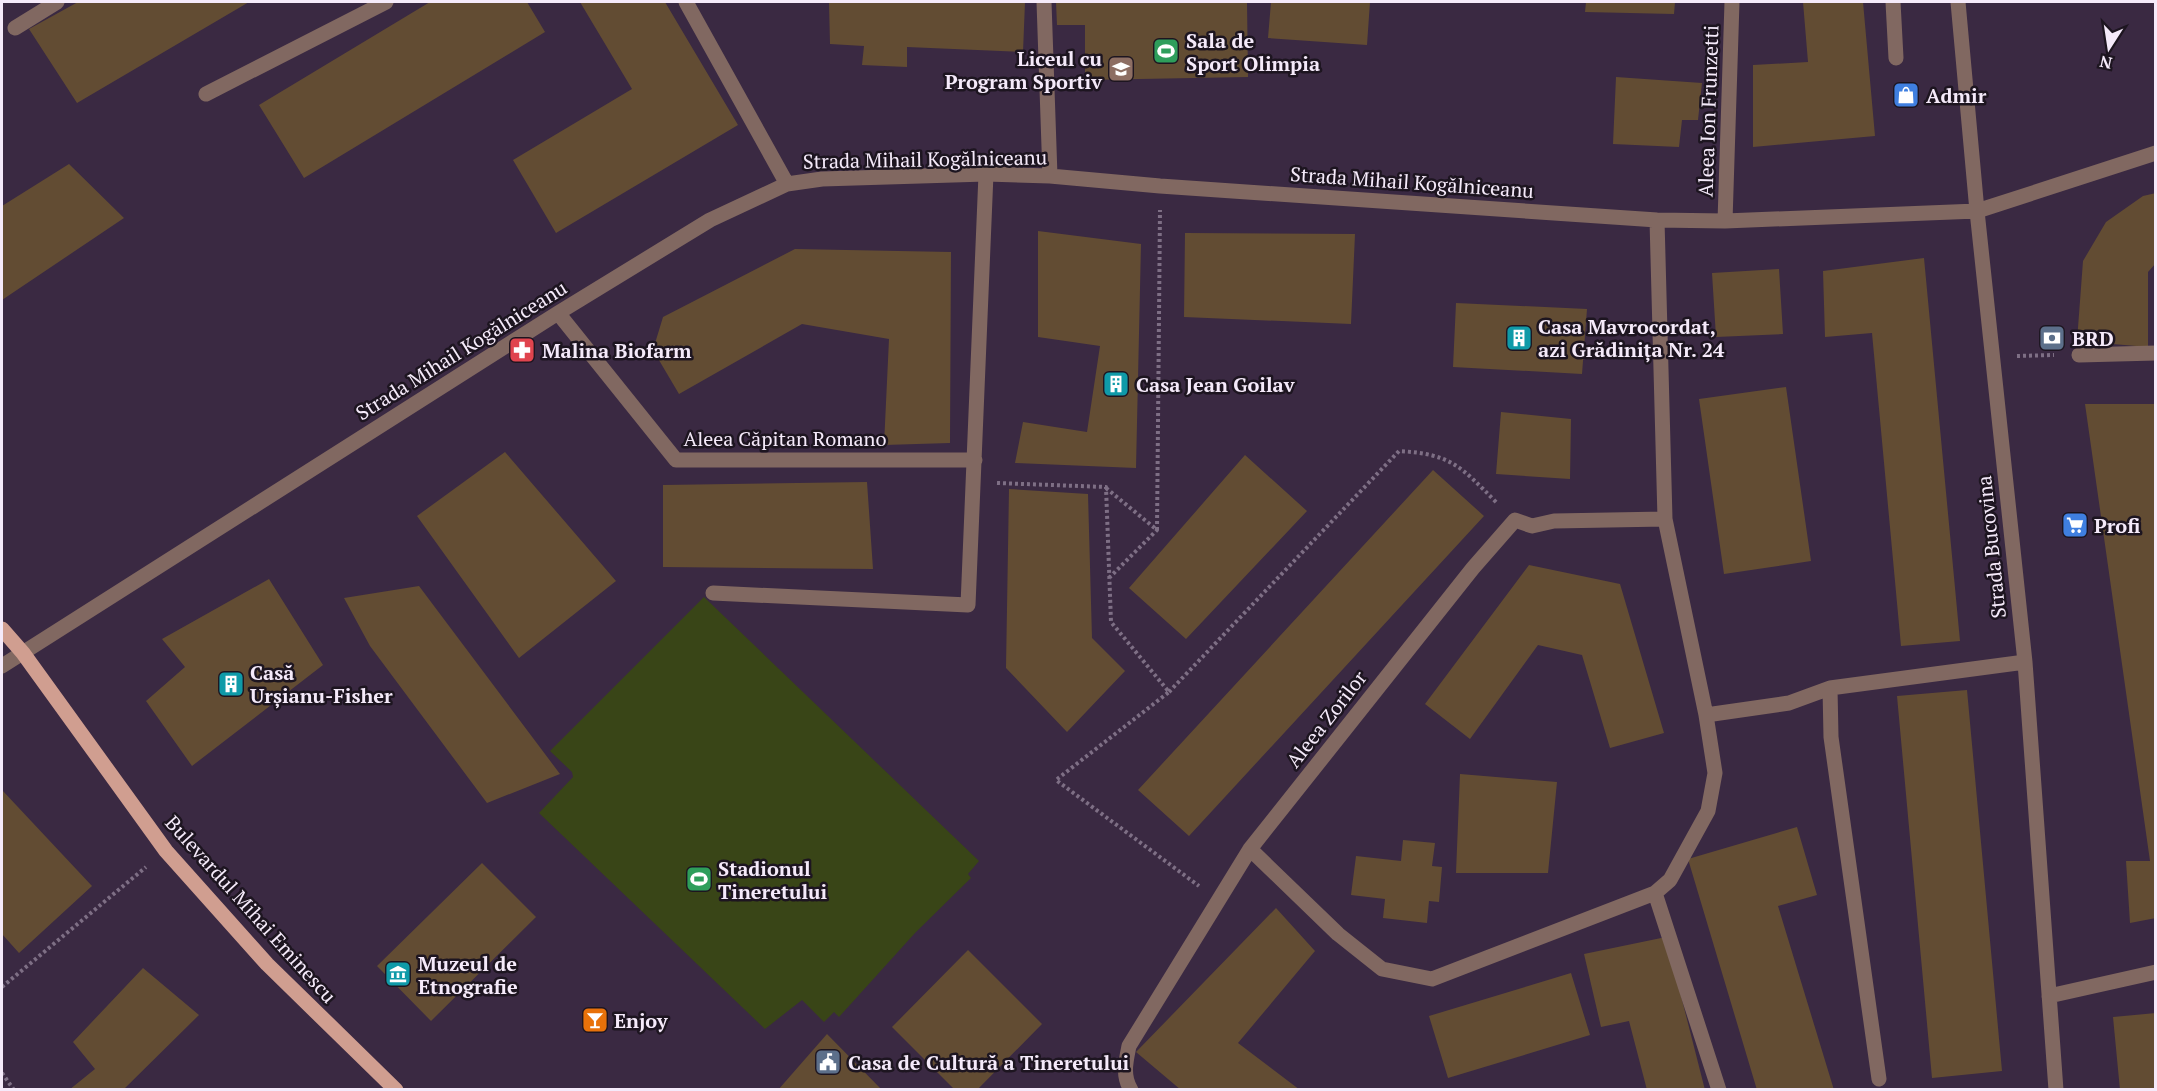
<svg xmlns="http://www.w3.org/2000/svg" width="2157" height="1091" font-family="'PT Serif',serif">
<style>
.green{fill:#394517}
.building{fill:#624c33}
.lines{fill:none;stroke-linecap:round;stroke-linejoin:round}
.path{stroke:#7e6f85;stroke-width:4;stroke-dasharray:3 3;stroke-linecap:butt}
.minor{stroke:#816861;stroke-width:15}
.major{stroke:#d09e90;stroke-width:15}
.labels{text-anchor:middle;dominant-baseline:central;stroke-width:5;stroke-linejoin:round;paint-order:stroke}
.poi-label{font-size:20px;font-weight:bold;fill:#f5eafa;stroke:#1d1520;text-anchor:start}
.street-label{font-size:20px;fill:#f5eafa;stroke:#1d1520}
</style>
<rect width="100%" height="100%" fill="#3a2942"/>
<path class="green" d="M704,597L979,861L968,874L971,878L915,933L839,1017L834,1012L824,1022L802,1000L765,1029L539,813L573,777L572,772L550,751Z"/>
<path class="building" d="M78,2H249L77,103L29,29Z
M430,2H527L545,32L304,178L259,105Z
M580,2H665L738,125L556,233L513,160L632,89Z
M829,2H1025L1023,52L907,47V67L862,65L864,46L830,44Z
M1056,2H1247L1248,77L1085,80V25H1057Z
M1271,2H1370L1367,45L1268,38Z
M1586,2H1675L1674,14L1585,12Z
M1803,2H1863L1875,136L1753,147V65L1808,62Z
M1616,77L1702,83L1698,120H1682L1679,147L1613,144Z
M69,164L124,218L2,300V206Z
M2156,193V263L2148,272V347L2077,341L2083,261L2106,222L2143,196Z
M1038,231L1141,244L1136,468L1015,463L1023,422L1087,432L1100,346L1038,337Z
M1185,233L1355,234L1351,324L1184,317Z
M795,249L951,252L950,443L884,445L889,339L802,324L679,394L653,350L663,317Z
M1924,258L1960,641L1901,646L1872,333L1825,337L1823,271Z
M1779,269L1783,334L1716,337L1712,273Z
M1456,303L1587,309L1582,374L1453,367Z
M1786,387L1811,561L1724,574L1699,399Z
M2085,404H2156V918L2130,923L2126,861H2150Z
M1501,412L1571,419L1570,479L1496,474Z
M505,452L616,581L519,658L417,516Z
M1245,455L1307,511L1186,639L1129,588Z
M1433,470L1484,516L1189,836L1138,790Z
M867,482L873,569L663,567V485Z
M1009,489L1088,494L1092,638L1125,671L1067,732L1006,668Z
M1529,565L1620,584L1664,733L1610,748L1582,655L1538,645L1470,739L1425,704Z
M269,579L323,665L192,766L146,701L185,667L162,639Z
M419,586L560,774L487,803L370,646L344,598Z
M1967,690L2002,1071L1932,1078L1897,696Z
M1460,774L1557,782L1548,873H1456Z
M2,790L92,886L19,953L2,934Z
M1797,827L1817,895L1778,906L1834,1090H1757L1688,859Z
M1403,840L1435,843L1432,866L1442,867L1439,902L1429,901L1427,923L1383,918L1385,899L1351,895L1356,856L1401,861Z
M482,863L536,917L431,1021L377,966Z
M1276,908L1315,951L1238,1043L1300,1090H1181L1136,1052Z
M1666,937L1705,1090H1647L1629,1021L1601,1027L1584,954Z
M968,950L1042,1024L977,1090H955L892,1027Z
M143,968L199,1015L123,1090H69L95,1069L73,1042Z
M1571,973L1590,1035L1448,1078L1429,1016Z
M2156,1013V1090H2120L2113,1017Z
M827,1034L882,1090H778Z"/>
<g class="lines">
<path class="path" d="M2017,356L2054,355
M997,483L1106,487L1111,622L1169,692L1056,780L1199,886
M1106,488L1157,530L1160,210
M1109,578L1157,530
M1169,692L1399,451C1452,454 1461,467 1497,503
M2,987L146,867
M2,1073L14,1090"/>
<path class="minor" d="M686,2L787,184
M1044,2L1050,176
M1893,2L1896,58
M1958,2L1977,211L2025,662L2056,1090
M15,28L57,2
M206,94L386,2
M1657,220L1665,519L1706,715L1715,773L1708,811L1670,880L1655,893L1719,1090
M1725,221L1732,2
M558,313L676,460H975
M2079,355L2156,353
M713,593L968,605L986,174
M2,666L558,313L710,220L787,184L822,179L986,174L1050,176L1160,186L1657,220L1725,221L1977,211L2156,153
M1830,688L2025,662
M1706,715L1789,703L1830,688L1831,737L1879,1079
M1250,849L1338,934L1382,969L1432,979L1655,893
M2049,996L2156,972
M1131,1090C1122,1076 1126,1061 1129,1046L1250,849L1473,568L1515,520L1532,526L1554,521L1665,519"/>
<path class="major" d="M2,629L23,653L166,851L267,964L396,1090"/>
</g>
<defs>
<symbol id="stadium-square" viewBox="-11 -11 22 22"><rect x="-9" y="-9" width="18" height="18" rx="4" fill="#2e9e5b" stroke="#1d1520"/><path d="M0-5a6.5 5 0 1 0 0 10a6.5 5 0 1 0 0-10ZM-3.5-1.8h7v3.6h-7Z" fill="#fff"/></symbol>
<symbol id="school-square" viewBox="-11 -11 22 22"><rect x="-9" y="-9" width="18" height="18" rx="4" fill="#8d6e63" stroke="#1d1520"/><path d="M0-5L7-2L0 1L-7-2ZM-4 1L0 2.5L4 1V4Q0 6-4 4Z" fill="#fff"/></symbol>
<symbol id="shop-square" viewBox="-11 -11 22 22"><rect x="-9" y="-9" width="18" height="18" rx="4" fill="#3f7fe0" stroke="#1d1520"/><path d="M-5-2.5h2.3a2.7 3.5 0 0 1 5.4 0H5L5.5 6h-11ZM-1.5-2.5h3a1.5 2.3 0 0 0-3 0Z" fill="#fff"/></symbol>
<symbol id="building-square" viewBox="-11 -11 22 22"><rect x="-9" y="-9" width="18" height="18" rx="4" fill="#0f9aa8" stroke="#1d1520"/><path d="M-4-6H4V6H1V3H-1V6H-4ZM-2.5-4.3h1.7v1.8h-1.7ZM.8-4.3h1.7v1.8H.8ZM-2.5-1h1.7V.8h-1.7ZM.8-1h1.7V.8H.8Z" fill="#fff"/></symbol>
<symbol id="bank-square" viewBox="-11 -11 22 22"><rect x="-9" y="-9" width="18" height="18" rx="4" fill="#5c6f8a" stroke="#1d1520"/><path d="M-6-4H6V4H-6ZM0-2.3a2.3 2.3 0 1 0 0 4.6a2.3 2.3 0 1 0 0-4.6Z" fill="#fff"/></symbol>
<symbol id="pharmacy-square" viewBox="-11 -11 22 22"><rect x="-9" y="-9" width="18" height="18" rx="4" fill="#e0444e" stroke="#1d1520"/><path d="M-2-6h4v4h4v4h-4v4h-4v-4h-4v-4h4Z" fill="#fff"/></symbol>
<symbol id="supermarket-square" viewBox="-11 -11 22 22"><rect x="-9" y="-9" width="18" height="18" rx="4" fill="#3f7fe0" stroke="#1d1520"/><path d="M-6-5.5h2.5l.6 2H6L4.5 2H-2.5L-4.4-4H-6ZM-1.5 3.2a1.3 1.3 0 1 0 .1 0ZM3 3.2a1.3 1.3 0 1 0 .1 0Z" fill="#fff"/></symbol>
<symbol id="museum-square" viewBox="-11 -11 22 22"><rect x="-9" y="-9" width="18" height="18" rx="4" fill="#0f9aa8" stroke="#1d1520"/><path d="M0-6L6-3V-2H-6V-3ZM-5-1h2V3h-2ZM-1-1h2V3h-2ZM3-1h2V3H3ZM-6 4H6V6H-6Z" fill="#fff"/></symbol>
<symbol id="bar-square" viewBox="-11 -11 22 22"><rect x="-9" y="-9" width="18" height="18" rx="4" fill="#e8710a" stroke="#1d1520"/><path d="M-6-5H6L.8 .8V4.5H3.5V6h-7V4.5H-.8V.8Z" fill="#fff"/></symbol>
<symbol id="civic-square" viewBox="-11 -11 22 22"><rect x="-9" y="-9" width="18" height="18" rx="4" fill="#5c6f8a" stroke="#1d1520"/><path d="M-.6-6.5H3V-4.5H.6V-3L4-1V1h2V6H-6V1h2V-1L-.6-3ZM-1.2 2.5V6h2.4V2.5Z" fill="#fff"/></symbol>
</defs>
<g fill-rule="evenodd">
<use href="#stadium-square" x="1151" y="36" width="30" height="30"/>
<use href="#school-square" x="1106" y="54" width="30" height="30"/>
<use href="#shop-square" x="1891" y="80" width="30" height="30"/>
<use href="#building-square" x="1504" y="323" width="30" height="30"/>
<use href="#bank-square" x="2037" y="323" width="30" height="30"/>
<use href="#pharmacy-square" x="507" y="335" width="30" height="30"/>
<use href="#building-square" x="1101" y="369" width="30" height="30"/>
<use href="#supermarket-square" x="2060" y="510" width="30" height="30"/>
<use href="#building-square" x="216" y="669" width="30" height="30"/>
<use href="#stadium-square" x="684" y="864" width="30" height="30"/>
<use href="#museum-square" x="383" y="959" width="30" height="30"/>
<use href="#bar-square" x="580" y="1005" width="30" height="30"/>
<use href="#civic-square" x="813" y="1047" width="30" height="30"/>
</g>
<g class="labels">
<g class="poi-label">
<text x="1186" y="40">Sala de<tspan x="1186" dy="23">Sport Olimpia</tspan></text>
<text x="1102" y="58" text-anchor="end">Liceul cu<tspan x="1102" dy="23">Program Sportiv</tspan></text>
<text x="1926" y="95">Admir</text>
<text x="1538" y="326">Casa Mavrocordat,<tspan x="1538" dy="23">azi Grădinița Nr. 24</tspan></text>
<text x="2072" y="338">BRD</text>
<text x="542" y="350">Malina Biofarm</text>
<text x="1136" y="384">Casa Jean Goilav</text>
<text x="2094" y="525">Profi</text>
<text x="250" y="672">Casă<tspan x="250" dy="23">Urșianu-Fisher</tspan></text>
<text x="718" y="868">Stadionul<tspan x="718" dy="23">Tineretului</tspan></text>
<text x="418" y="963">Muzeul de<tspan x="418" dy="23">Etnografie</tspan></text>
<text x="614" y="1020">Enjoy</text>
<text x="848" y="1062">Casa de Cultură a Tineretului</text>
</g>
<g class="street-label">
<text transform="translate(1708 111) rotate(-88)">Aleea Ion Frunzetti</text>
<text transform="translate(925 159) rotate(-1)">Strada Mihail Kogălniceanu</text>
<text transform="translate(1412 182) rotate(4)">Strada Mihail Kogălniceanu</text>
<text transform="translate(461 350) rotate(-32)">Strada Mihail Kogălniceanu</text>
<text x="785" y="438">Aleea Căpitan Romano</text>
<text transform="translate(1991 547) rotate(-96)">Strada Bucovina</text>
<text transform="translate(1326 719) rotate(-52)">Aleea Zorilor</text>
<text transform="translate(251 909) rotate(48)">Bulevardul Mihai Eminescu</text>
</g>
</g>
<rect width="2157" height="1091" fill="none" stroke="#f5eafa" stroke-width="6"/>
<g transform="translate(2109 48) rotate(192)" stroke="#1d1520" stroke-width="4.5" paint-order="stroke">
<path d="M0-4.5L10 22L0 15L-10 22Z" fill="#f5eafa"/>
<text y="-9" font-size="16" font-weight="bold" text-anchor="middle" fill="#f5eafa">N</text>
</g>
</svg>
